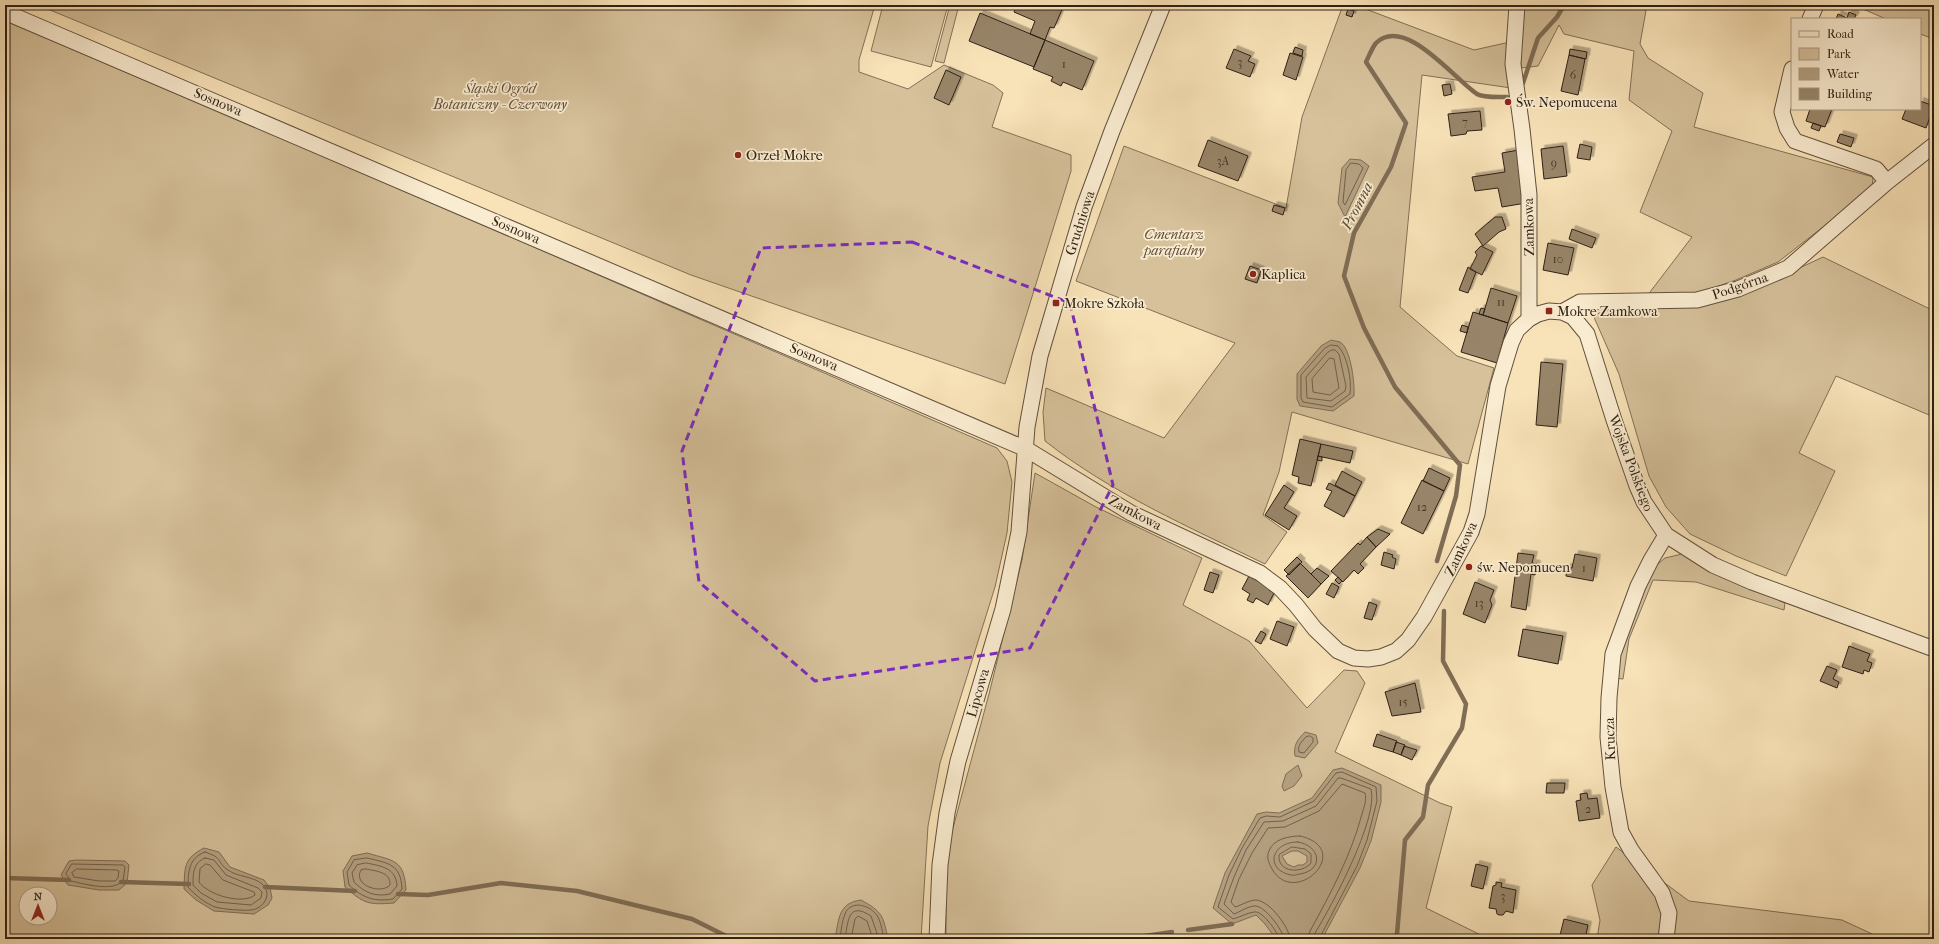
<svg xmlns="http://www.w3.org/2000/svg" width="1939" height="944" font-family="'IM FELL French Canon',serif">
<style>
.green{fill:#d6c19b;stroke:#827058;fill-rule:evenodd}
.water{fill:#b4a080;stroke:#7f6d55;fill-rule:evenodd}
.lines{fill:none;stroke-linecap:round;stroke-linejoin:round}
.shore{stroke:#72604a;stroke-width:1}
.stream{stroke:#7f6d55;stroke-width:4.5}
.building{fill:#988569;stroke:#2f2014;filter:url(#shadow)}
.minor-casing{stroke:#61503d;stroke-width:17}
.minor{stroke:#faecd0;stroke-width:15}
.marked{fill:none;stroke:#7b2cbf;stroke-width:3;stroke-dasharray:8 5;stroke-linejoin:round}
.poi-dot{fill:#8f2418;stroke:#faecd0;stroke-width:1.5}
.labels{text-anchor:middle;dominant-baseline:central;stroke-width:3.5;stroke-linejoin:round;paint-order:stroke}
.number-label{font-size:12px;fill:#493929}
.park-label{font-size:14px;font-style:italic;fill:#61503c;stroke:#faecd0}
.street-label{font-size:14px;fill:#2f2014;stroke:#faecd0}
.poi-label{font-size:14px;fill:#2f2014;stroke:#faecd0;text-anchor:start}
.water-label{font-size:15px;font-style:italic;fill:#5e4d3a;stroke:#faecd0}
</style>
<defs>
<filter id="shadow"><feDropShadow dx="3.5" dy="-3.5" stdDeviation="0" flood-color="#0004"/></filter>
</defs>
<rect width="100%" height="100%" fill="#f8e2b7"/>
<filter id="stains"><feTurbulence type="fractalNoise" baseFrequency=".005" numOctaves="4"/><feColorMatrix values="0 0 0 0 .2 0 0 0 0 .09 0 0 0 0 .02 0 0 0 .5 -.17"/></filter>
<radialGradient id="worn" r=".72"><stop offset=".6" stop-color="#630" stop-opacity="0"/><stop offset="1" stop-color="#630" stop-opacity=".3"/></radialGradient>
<path class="green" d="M38,5H875L859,60V72L908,89L944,65L993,85L1003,93L992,127L1071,155V171L1005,384L691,275Z
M883,5H948L931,67L871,51Z
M950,5H959L944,63L935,61Z
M1343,5H1355L1474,50L1510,42L1511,88L1422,75L1400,307L1457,356L1494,368L1468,464L1292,412L1279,472L1263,515L1287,532L1265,564C1189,527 1111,493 1045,441L1043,412L1046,388L1164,438L1235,343L1076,281L1124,146L1286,208L1302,117Z
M1522,5H1647L1640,44L1648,58L1703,93L1694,127L1873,177L1872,189L1778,262L1736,280L1693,295L1647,296L1692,237L1640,212L1672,131L1629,100L1634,51L1564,34L1559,25L1538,66L1521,68L1520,45Z
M1854,5H1934V39L1920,34V19H1886Z
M5,21L331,159L997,448L1007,461L1012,482L1007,533L995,587L940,763L928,826L921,939H5ZM26,894H50V918H26Z
M1823,257L1934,311V417L1836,376L1799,453L1835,471L1786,576L1736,556L1690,534L1666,507L1649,476L1619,374L1593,315L1609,310L1700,304L1763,285Z
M1035,473L1096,507L1202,558L1183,605L1249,641L1307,708L1344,670L1357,671L1365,683L1335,752L1440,803L1452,807L1426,908L1489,939H946V889L949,843L989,694L1022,560Z
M1682,554L1697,564L1785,603L1784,610L1696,582L1653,580L1629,639L1623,679L1614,678L1619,646L1651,570L1665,558Z
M1616,847L1689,901L1842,920L1883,939H1597L1600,920L1592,885Z"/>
<path class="water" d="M1350,159L1361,160L1369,166L1345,217L1338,203L1342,168Z
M1331,340C1333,341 1338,341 1340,342C1351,348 1355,385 1354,396L1333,411L1300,406L1297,399V374L1321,346Z
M1305,732L1316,735L1318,743L1305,758L1295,756C1293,745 1298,739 1305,732Z
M1298,765L1302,776L1294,786L1284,791L1282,786L1286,774Z
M1342,768L1381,785V802L1371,841L1360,868L1322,939H1276L1265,924L1256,915L1232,924L1213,908L1225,873L1257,814L1266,812L1279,813L1312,798L1333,770ZM1292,851H1298L1307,856V862L1303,865H1298L1294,867L1287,864L1282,856Z
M204,848L219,852L230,867L264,880L270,888L272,898L268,905L254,914L214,911L196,900L184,889C185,867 183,859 204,848Z
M367,853C394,861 404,859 406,890L394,903C369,905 364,904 345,887L343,871L352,856Z
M76,860L125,861L129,865L127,883L119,890H99L68,885L61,875L69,861Z
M861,900C883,912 883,916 888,939H835C839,919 838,903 861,900Z"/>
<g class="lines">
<path class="shore" d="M1351,163L1359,164L1363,168L1345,205L1343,202L1346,170Z
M1331,345L1338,346C1347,355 1352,380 1350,394L1332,407L1303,402L1301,398V375L1324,349Z
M1332,350H1335L1339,354L1346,386L1345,391L1331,401L1307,398L1306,377L1327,353Z
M1330,358L1334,359L1339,388L1330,395L1313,392L1312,379Z
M1310,736L1313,738V742L1304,753L1299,752C1297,746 1302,741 1306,737Z
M1300,836C1356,849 1295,909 1272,869C1269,863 1266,858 1269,851C1273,839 1289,836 1300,836Z
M1298,842C1321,846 1324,870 1300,874C1297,874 1295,876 1291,875C1265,870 1270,842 1298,842Z
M1292,847L1305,849L1311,854V863C1302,874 1277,873 1279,855Z
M205,852C224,858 216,862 228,870C237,877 253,876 262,884C273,893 264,909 251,910C244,911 221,909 215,907C205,903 195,895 188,887C188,871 189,858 205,852Z
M205,858L214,860L226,875L258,888L262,892L261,898L251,905L217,902L201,893L193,885C193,873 193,863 205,858Z
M367,858C388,863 401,864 402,889L393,899C374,902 363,898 349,885L347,872L354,860Z
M366,863C382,866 396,868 397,886L390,894C375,897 365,893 354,882L352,873L357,865Z
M72,864L123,865L125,867L123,881C112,892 85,884 71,881L66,874Z
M206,864L210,865L223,880L254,892L255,895C242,905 208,895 199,882L200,869Z
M77,869L117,870L119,871L118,878L115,881H99L74,877L72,873Z
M366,869C376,871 391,872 390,885C381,895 352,885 361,870Z
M840,939C841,931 842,921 845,914C850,901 866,904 874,912C881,918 882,931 884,939
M845,939C848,921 848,901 871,916L879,939
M851,939L855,919L858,916L867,921L873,939
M1279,939C1278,932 1262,910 1254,912C1247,913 1240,917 1233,919L1218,907L1229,875L1242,848L1260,818L1266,816L1280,817L1314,801L1336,773L1342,772L1376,787L1377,801L1367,840L1357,866L1319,939
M1284,939C1283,930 1265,906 1255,906C1248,906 1240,912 1234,914L1224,904L1234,877L1246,850L1264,822L1283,821L1316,806L1338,778H1341L1371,789C1379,818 1331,907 1315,933L1314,939
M1290,939C1289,927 1270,901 1256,900C1249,900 1242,905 1235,907L1231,902L1239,879L1252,853L1268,828L1285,827L1319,811L1342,784L1365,793C1367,800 1364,807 1362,814C1351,855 1331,893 1310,931L1308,939"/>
<path class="stream" d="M1523,83L1538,38L1557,17L1564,5
M1437,561L1456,496L1460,465L1395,387L1364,328L1344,276L1354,233L1391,167L1406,123L1366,62C1369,56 1372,48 1376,43C1405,15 1454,79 1477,94C1484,98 1499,97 1507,97
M5,878L69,880
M121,882L189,884
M265,887L355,891
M398,894L428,895L501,883L577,891L692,919L732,939
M1188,930L1232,924
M1125,939L1172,932
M1393,939L1397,934L1405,840L1423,817L1428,785L1462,728L1466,704L1443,661L1444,611"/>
</g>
<path class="building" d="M1017,5H1064L1054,28L1050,27L1045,40L1030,34L1035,21L1014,12Z
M1348,9L1354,11L1352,17L1346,15Z
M1849,12L1856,15L1854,19H1836L1838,14L1847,18Z
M980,13L1045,40L1034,67L969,41Z
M1045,40L1094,61L1082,90L1063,82L1061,86L1051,81L1053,77L1033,69Z
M1295,47L1303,50L1302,56L1293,53Z
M1234,49L1251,56L1248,61L1255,64L1250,77L1226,68Z
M1570,49L1587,52L1586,59L1569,55Z
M1290,53L1303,57L1296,80L1283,75Z
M1569,55L1585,59L1578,95L1561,91Z
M946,70L961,77L949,105L934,98Z
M1450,84L1452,94L1444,96L1442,85Z
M1920,101L1934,106L1926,128L1902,119L1906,109H1920Z
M1810,109H1832L1825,127L1806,121Z
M1480,111L1482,130L1467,131L1466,134L1451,136L1448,114Z
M1813,123L1821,126L1819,131L1811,128Z
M1840,134L1854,138L1851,147L1837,142Z
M1208,140L1248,156L1238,181L1198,166Z
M1580,144L1592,147L1590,160L1577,158Z
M1563,146L1567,176L1544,179L1541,149Z
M1519,150L1526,203L1502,207L1498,188L1475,191L1472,177L1505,172L1502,153Z
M1274,205L1285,208L1283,215L1272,211Z
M1495,217H1502L1506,229L1499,232L1483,246L1475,234Z
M1572,229L1596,238L1592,248L1569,239Z
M1548,243L1574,248L1568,275L1543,270Z
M1481,246L1493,252L1482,275L1470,269L1477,255L1475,252Z
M1250,266L1261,270L1257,283L1245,279Z
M1468,267L1476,272L1468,293L1459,290Z
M1491,288L1517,296L1508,323L1483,315Z
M1481,308L1485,309L1483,315L1479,314Z
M1473,312L1508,323L1497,363L1461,352Z
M1462,325L1468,327L1467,333L1460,331Z
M1541,362L1563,364L1557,427L1536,425Z
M1300,439L1321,444L1311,486L1298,483L1299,477L1292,475Z
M1321,444L1353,451L1350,463L1318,456Z
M1318,456L1322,457V461L1317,460Z
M1429,468L1450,478L1444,491L1423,481Z
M1342,471L1362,482L1355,496L1335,485Z
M1422,480L1444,491L1423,534L1401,523Z
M1329,483L1355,496L1344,517L1324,506L1332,491L1326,489Z
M1284,485L1294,492L1284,508L1297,516L1289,530L1265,515Z
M1378,529L1390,534L1376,547L1367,537Z
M1367,537L1376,547L1360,564L1364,568L1358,574L1354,570L1343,582L1331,571L1358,543L1360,545Z
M1384,552L1393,555L1392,557L1396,559L1394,569L1381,565Z
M1518,553L1534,555L1532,563L1537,564L1535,575L1531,574L1526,610L1511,607Z
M1575,554L1597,558L1593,581L1566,576L1567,567L1572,568Z
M1297,557L1302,562L1289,575L1284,570Z
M1300,563L1321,584L1308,598L1286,576Z
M1317,568L1329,576L1321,584L1311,574Z
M1210,572L1219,575L1213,593L1204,590Z
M1249,576L1270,588L1269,590L1274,593L1268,605L1256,598L1253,603L1247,600L1250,594L1242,589Z
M1338,577L1342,581L1339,584L1335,580Z
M1475,582L1494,590L1490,600L1492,605L1485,623L1463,614Z
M1332,583L1339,587L1334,598L1326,594Z
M1369,602L1377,605L1372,620L1364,618Z
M1277,621L1294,627L1287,646L1270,639Z
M1523,629L1563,636L1558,664L1518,656Z
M1261,631L1266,634L1261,644L1255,641Z
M1849,646L1870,654L1867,661L1872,663L1869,672L1864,670L1863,674L1842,667Z
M1827,666L1837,670L1833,679L1839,682L1837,688L1820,681Z
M1415,683L1421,712L1392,716L1385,692Z
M1377,734L1397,741L1393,752L1373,746Z
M1396,742L1405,745L1401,755L1393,752Z
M1404,746L1417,750L1412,760L1401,755Z
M1547,783H1565L1564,793H1546Z
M1587,793L1588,799L1597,798L1600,818L1579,821L1576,801L1581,800L1580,794Z
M1476,864L1488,867L1483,889L1471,886Z
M1496,882L1502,883L1501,887L1516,890L1513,913L1506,911L1503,915H1499L1497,914L1496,909L1489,908L1493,886L1496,885Z
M1564,919L1588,925L1585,939H1559Z"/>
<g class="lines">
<defs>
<path id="minor" d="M1517,5L1513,64L1522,129L1529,195V319
M5,12L1026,449L1131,513L1260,573L1280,588L1296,605L1315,629L1338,651L1354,658L1368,659L1381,657L1396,651L1408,640L1424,617L1471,532L1477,514L1498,386L1511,343L1517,330L1529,319L1538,314L1549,311L1562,312L1573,317L1587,334L1614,420L1637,486L1644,502L1666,535L1713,565L1752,582L1934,649
M1810,19L1816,5
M1792,69L1782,112L1787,128L1795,141L1876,169L1887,182
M1562,312L1580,302L1697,300L1738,289L1788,268L1887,182L1934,145
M937,939L940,865L947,813L958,761L1003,609L1019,532L1027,427L1040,356L1084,207L1112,131L1163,5
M1666,939L1669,913L1662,893L1631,850L1621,832L1613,787L1608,737L1609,698L1613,654L1638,586L1651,560L1666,535"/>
</defs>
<use href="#minor" class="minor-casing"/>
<use href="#minor" class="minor"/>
</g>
<path class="marked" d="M912,242L1070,303L1113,485L1030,648L815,681L699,582L682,451L761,248Z"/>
<g class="poi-dot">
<circle cx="1508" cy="102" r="4"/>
<circle cx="738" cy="155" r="4"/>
<circle cx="1253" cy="274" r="4"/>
<rect x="1052" y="299" width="8" height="8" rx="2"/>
<rect x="1545" y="307" width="8" height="8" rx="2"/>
<circle cx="1469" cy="567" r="4"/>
</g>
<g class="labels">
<g class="number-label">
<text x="1240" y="62">3</text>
<text x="1064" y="64">1</text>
<text x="1573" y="75">6</text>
<text x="1465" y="122">7</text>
<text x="1223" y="161">3A</text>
<text x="1554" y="163">9</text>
<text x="1558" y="259">10</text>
<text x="1501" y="302">11</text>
<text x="1422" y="507">12</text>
<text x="1584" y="568">1</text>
<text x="1479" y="603">13</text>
<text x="1403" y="702">15</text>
<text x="1588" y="809">2</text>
<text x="1503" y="896">3</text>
</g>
<g class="park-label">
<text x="500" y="88">Śląski Ogród<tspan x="500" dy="16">Botaniczny - Czerwony</tspan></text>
<text x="1174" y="234">Cmentarz<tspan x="1174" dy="16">parafialny</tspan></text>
</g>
<g class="street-label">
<text transform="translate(218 102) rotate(23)">Sosnowa</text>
<text transform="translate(1080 223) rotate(-72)">Grudniowa</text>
<text transform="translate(1529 227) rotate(-91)">Zamkowa</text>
<text transform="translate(516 230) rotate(23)">Sosnowa</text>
<text transform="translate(1740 286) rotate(-19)">Podgórna</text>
<text transform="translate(814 357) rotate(23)">Sosnowa</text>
<text transform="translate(1631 463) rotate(69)">Wojska Polskiego</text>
<text transform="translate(1135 513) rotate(28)">Zamkowa</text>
<text transform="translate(1461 549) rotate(-65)">Zamkowa</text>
<text transform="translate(978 693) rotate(-74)">Lipcowa</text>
<text transform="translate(1610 739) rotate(-92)">Krucza</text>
</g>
<g class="poi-label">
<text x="1516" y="102">Św. Nepomucena</text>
<text x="746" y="155">Orzeł Mokre</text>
<text x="1261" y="274">Kaplica</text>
<text x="1064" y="303">Mokre Szkoła</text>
<text x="1557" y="311">Mokre Zamkowa</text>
<text x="1477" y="567">św. Nepomucen</text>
</g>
<g class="water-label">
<text transform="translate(1357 206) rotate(-63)">Promna</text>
</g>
</g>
<rect width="1939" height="944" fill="none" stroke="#f8e2b7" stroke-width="20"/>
<rect x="6" y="6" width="1927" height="932" fill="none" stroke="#2f2014" stroke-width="2"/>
<rect x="10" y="10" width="1919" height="924" fill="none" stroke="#2f2014"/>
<rect x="1791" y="18" width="130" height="92" fill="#faecd0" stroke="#a99a85"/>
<rect x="1799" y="31" width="20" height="6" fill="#faecd0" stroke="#a99a85"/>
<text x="1827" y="38" font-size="12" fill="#2f2014">Road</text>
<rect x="1799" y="48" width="20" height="12" fill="#d6c19b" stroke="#a99a85"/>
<text x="1827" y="58" font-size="12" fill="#2f2014">Park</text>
<rect x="1799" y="68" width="20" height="12" fill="#b4a080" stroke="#a99a85"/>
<text x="1827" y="78" font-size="12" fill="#2f2014">Water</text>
<rect x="1799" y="88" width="20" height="12" fill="#988569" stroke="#a99a85"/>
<text x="1827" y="98" font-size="12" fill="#2f2014">Building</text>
<g transform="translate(38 906)"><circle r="19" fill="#faecd0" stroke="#a99a85"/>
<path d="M0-3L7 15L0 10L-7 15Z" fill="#8f2418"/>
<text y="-6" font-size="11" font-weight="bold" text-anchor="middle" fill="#2f2014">N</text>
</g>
<rect width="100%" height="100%" filter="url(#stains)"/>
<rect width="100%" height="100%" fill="url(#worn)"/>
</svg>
